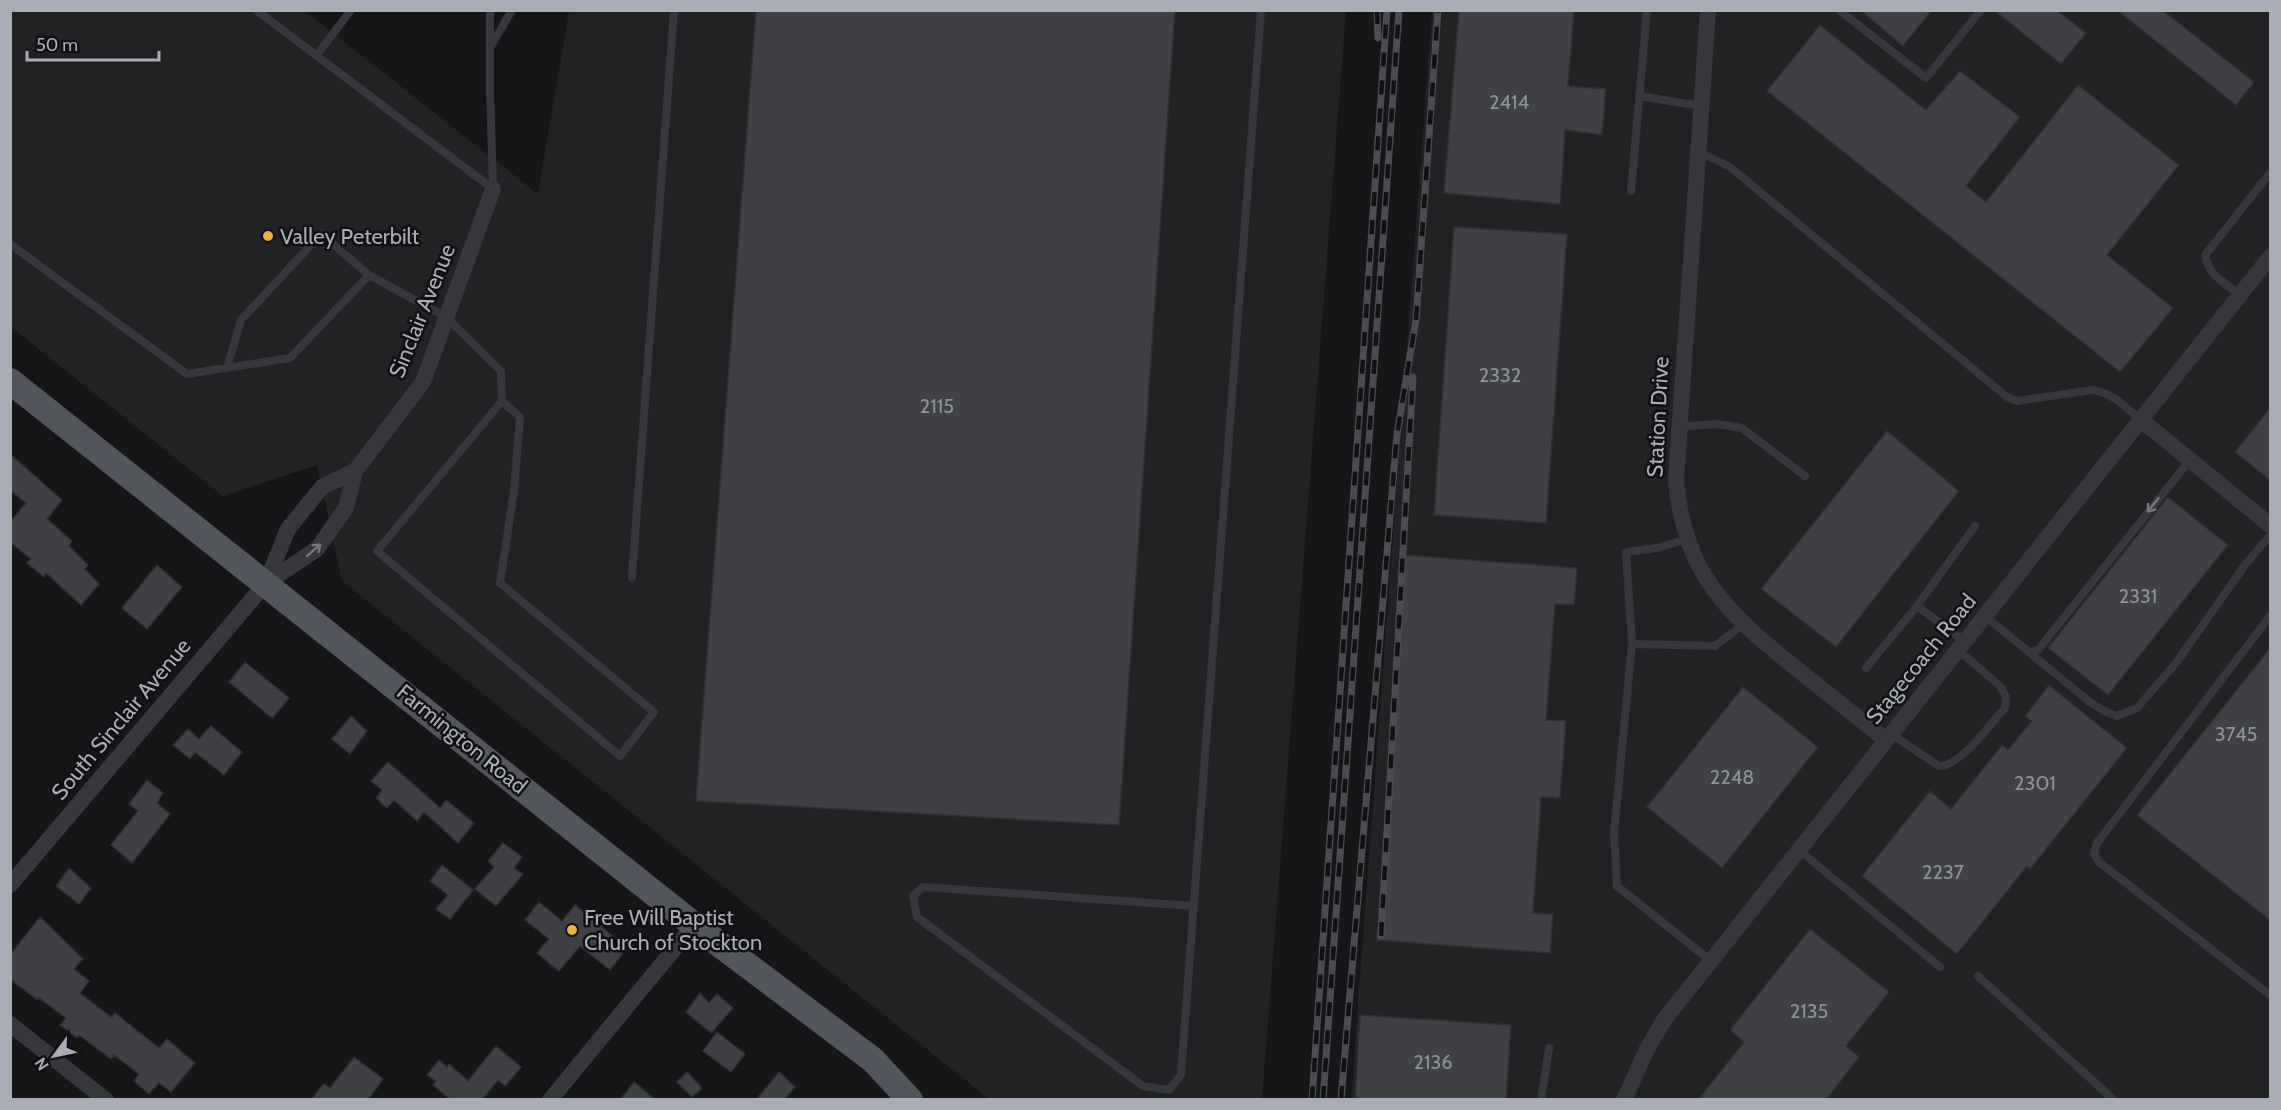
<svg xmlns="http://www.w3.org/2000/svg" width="2281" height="1110" font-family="Cabin,sans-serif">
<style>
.built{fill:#222225}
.building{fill:#404145;stroke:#303034;stroke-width:1.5}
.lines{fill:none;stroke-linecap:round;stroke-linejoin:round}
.service{stroke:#37383d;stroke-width:8}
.minor{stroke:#37383d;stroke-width:16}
.primary{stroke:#53555c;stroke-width:26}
.rail-casing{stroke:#4a4c52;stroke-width:7}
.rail{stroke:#111113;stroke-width:4.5;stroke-dasharray:14;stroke-linecap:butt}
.oneway{stroke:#757881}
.poi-dot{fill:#f2b134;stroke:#111113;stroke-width:2}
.labels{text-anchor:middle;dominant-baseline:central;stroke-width:5;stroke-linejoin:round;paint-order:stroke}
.number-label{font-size:20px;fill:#8e929b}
.poi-label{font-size:22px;fill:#a8adb8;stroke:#111113;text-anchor:start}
.street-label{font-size:22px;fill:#a8adb8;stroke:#111113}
</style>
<rect width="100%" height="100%" fill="#161618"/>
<path class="built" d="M10,11H305L538,194L569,11H1346L1262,1099H989L342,581L317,465L223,496L11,327Z
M1432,11H2270V1099L1351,1100Z"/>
<path class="building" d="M756,10H1175L1119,825L696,801Z
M1459,10H1574L1568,86L1606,89L1602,135L1565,130L1560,204L1444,193Z
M1860,10H1932L1903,46Z
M1994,10H2056L2086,33L2061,64Z
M2117,10H2162L2254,82L2236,105Z
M1820,25L1926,110L1960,71L2020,117L1966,186L1986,202L2078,85L2179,165L2107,255L2173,308L2120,372L1767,91Z
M1454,227L1567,234L1546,523L1434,515Z
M2271,407V481L2235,452Z
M1887,431L1959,491L1836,647L1761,589Z
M10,454L62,500L47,519L72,541L69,546L88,565L85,569L99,584L81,605L46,573L44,577L27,563L31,559L10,542V522L26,503L10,490Z
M2168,497L2228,545L2108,695L2048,648Z
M1404,555L1577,568L1574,605L1555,604L1546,720L1566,721L1560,798L1541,797L1533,913L1553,914L1550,953L1377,940Z
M157,565L182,587L147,629L122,608Z
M2271,647V921L2137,815Z
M245,662L289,698L272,718L229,682Z
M2049,685L2127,748L2030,869L2027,866L1957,954L1862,876L1930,791L1951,809L2002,745L2008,750L2032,721L2025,716Z
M1743,687L1818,747L1722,868L1647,807Z
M351,716L367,731L350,754L332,739Z
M211,726L242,752L224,775L195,752L190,759L173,745L188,729L199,739Z
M388,762L440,808L446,800L474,823L458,843L424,812L417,821L394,800L387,808L376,798L382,790L371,781Z
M147,780L163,793L157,803L170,814L132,863L111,845L138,811L129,804Z
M503,843L522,857L514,868L523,874L496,906L475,889L494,867L488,861Z
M442,865L473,890L450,919L436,909L448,895L430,881Z
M69,868L91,888L79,904L56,886Z
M539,902L562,921L575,905L627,948L610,970L580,946L559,971L537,953L549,939L525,920Z
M40,917L83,959L74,969L89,981L80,993L111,1017L115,1013L159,1048L167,1039L195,1063L171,1092L159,1083L149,1094L134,1081L139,1074L114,1055L111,1059L79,1035L77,1038L60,1025L66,1018L39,998L38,1000L10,979V955Z
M1810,929L1889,992L1846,1046L1859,1057L1826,1100H1698L1744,1042L1730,1030Z
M700,993L709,1003L717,994L733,1008L711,1033L686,1012Z
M1360,1015L1511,1025L1506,1100H1355Z
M717,1032L745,1054L731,1072L703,1051Z
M496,1046L521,1067L505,1086L498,1080L482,1100H451L433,1085L436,1081L427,1075L439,1060L447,1067L449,1064L468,1081Z
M354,1057L383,1079L368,1100H311L324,1084L330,1088Z
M687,1072L702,1088L692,1097L677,1082Z
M779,1072L795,1087L784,1100H756Z
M634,1082L656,1100H620Z"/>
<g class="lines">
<path class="service" d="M256,10L493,189
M490,10V91L493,189
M1839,10L1926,78L1981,10
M490,48L512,10
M316,56L351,10
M1639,96L1701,106
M1698,151L1730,167L2007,397L2017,401L2092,390C2112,392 2126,408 2141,420
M1631,191L1647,10
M10,244L187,374L290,358L369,275L446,317L501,371L502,401L377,551L620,756L654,712L500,583L514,491L520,417L502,401
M2240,295C2226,284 2205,273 2206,254L2270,173
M227,368L241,320L321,234L369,275
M1679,427L1716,424L1742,428L1805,476
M632,577L674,10
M1985,616L2091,703L2106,712L2117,716L2137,708L2176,663L2245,565L2270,535
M2270,616L2097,843L2094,854L2099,862L2270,995
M1964,641L1917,606L1975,526
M1632,644L1626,552L1657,548L1687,539
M2030,652L2038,650L2190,460
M1866,668L1917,606
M1891,734L1939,766C1960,767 1991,723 2005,708L2006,697L2000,686L1958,650
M1799,850L1940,967
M1194,906L923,887L913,896L917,917L1143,1086L1169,1090L1181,1075L1261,10
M1711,961L1617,886L1614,832L1632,644L1715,646L1744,624
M1978,976L2114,1100
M1541,1100L1549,1048"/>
<path class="minor" d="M1708,10L1676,480C1684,574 1727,613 1797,669C1826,692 1856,716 1886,740
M2141,420L2270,525
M266,583L288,529L322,487L355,471
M10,885L266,583L317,549L346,508L355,471L423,382L493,189
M10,1024L106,1100
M550,1100L694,925
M1624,1100L1646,1051L1664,1020L2270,257"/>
<path class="primary" d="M10,381L694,925L873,1060L910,1100"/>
<defs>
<path id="rail" d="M1377,10L1378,38
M1381,936L1413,377
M1312,1100L1387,10
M1323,1100L1399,10
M1341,1100L1397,434L1416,320L1438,10"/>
</defs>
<use href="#rail" class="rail-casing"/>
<use href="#rail" class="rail"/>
</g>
<defs><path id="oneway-shaft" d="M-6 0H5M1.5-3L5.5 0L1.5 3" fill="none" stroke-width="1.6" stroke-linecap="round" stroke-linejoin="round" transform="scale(1.5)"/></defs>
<g class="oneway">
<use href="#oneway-shaft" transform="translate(2153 505) rotate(129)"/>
<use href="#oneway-shaft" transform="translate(314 550) rotate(-41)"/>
</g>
<g class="poi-dot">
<circle cx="268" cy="236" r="6"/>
<circle cx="572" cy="930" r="6"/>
</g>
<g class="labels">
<g class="number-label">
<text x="1509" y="102">2414</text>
<text x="1500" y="375">2332</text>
<text x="937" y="406">2115</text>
<text x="2138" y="596">2331</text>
<text x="2236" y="734">3745</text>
<text x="1732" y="777">2248</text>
<text x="2035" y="783">2301</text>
<text x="1943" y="872">2237</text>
<text x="1809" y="1011">2135</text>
<text x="1433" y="1062">2136</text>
</g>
<g class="poi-label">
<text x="280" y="236">Valley Peterbilt</text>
<text x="584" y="917">Free Will Baptist<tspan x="584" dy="25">Church of Stockton</tspan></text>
</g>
<g class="street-label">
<text transform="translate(422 311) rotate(-68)">Sinclair Avenue</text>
<text transform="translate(1658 417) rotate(-87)">Station Drive</text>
<text transform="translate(1921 659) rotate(-51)">Stagecoach Road</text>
<text transform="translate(121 719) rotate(-50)">South Sinclair Avenue</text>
<text transform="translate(462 739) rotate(39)">Farmington Road</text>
</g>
</g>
<rect width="2281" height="1110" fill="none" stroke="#a8adb8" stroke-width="24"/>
<g transform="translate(54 1056) rotate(237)" stroke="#111113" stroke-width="4.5" paint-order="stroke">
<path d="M0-4.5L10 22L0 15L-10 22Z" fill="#a8adb8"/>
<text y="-9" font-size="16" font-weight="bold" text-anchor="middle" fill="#a8adb8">N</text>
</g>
<path d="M27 51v9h132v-9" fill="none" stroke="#a8adb8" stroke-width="3"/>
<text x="36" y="51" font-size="18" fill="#a8adb8" stroke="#111113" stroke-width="4.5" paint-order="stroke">50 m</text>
</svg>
